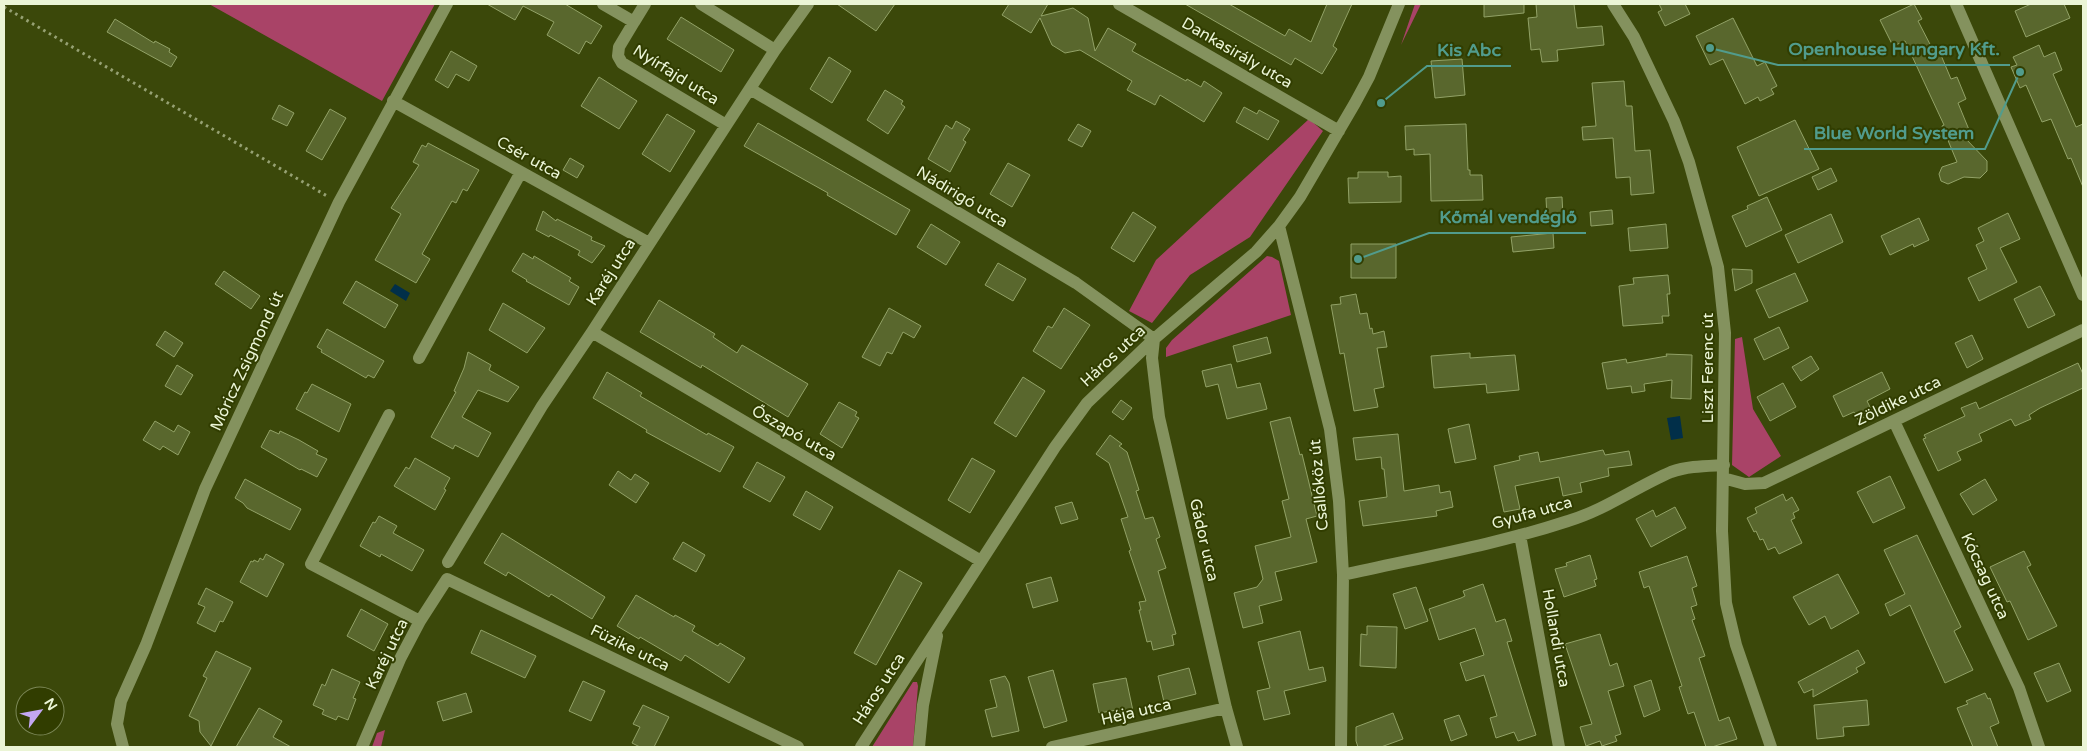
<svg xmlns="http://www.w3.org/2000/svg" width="2087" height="751" font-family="'Varela Round',sans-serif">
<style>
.green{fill:#a94367}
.water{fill:#012f49}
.building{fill:#59672d;stroke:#92a267}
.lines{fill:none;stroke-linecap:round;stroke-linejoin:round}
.path{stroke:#96a173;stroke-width:3;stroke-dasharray:2.5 4;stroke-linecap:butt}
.minor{stroke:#84925e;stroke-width:12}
.labels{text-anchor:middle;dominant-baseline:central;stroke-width:4;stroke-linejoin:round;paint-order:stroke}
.street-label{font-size:16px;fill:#ebf5d6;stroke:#313d00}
.leader{fill:none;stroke:#519c8d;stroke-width:2}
.callout-dot{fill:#519c8d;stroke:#313d00;stroke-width:2}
.callout-label{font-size:18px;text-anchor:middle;font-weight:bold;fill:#519c8d;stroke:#313d00;stroke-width:4;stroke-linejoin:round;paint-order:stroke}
</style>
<rect width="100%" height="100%" fill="#3b480a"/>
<path class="green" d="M209,4H435L382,101Z
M1415,4H1421L1401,45Z
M1309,119L1323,131L1250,237L1190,275L1152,323L1129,311L1156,260Z
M1267,256L1272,257L1279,261L1291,315L1166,357V348L1172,340Z
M1742,337L1753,409L1781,456L1749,477L1732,465L1735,339Z
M913,682H917L918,686L913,747H872Z
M385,730L381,747H372L377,733Z"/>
<path class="water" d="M395,284L410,293L406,301L390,291Z
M1680,416L1683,438L1671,440L1667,418Z"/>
<path class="building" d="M487,4H565L602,26L591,44L586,41L579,54L547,35L554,22L523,6L515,20Z
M837,4H895L876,31Z
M1009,4H1048L1041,16L1073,8L1088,18L1095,51L1108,28L1136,44L1132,51L1186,81L1187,79L1201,87L1204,81L1222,93L1204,122L1160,95L1155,105L1127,90L1132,81L1080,50L1065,53L1052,45L1040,18L1031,33L1002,15Z
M1185,4H1229L1285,36L1289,29L1311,42L1327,4H1352L1333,46L1337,49L1322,74L1295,58L1291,65Z
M1484,4H1524V13L1484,17Z
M1536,4H1574L1577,28L1602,26L1604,45L1557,50L1558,61L1542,62L1540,49L1531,50L1528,18L1537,17Z
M1659,4H1685L1690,14L1665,26L1658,12L1662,10Z
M1914,4L1922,19L1918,21L1933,50L1938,48L1951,79L1957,77L1966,99L1958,103L1972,137L1966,139L1987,161V171L1980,178L1964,177L1948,184L1941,181L1939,174L1942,167L1957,162L1942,126L1944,125L1905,41L1893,46L1880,20Z
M2031,4H2064L2070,18L2026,37L2015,11Z
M681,17L734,50L721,72L667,39Z
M1733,18L1757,66L1765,62L1777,86L1771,89L1774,94L1760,101L1758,97L1745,104L1723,59L1710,65L1696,36Z
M115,19L154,43L155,41L170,49L169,52L177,57L171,67L107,32Z
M2039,45L2044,57L2055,52L2062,70L2053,74L2076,127L2083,124V187L2071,158L2068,159L2051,119L2042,122L2026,85L2020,88L2011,67L2017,65L2013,57Z
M451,51L477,66L469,81L456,74L448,88L435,80Z
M829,57L851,71L832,103L810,89Z
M1462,59L1465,95L1435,98L1431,61Z
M599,77L637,101L619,129L581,106Z
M1624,81L1626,106H1632L1635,151L1650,150L1654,193L1631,195L1630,177L1616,178L1613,138L1583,140L1582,127L1596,126L1592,83Z
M885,90L903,101L901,104L905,107L888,134L867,120Z
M279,105L294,113L287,126L272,119Z
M1244,107L1257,114L1259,110L1279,121L1268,140L1236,122Z
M330,109L346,118L322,160L306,151Z
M667,114L695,131L670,172L642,154Z
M1795,120L1819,169L1759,196L1737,147Z
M956,121L970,129L963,140L966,142L950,172L928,159L946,125L952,129Z
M758,123L910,210L896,235L827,195L828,193L744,146Z
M1078,124L1091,131L1082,147L1068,140Z
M1466,124L1468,170H1470V175H1482L1483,200L1431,201L1430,154L1414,155V149L1406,150L1405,126Z
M428,143L479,170L467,191L463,189L456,203L452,201L422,254L430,259L416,283L375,260L401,214L391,208L419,165L413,162L422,145L426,147Z
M570,158L584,166L577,178L563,170Z
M1008,163L1030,175L1012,207L990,194Z
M1831,168L1837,181L1818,190L1812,177Z
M1358,172H1388V177L1401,176V202L1349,203L1348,178H1358Z
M1562,197L1563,216L1547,217L1546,198Z
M1767,197L1782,230L1746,247L1732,216L1748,209L1747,206Z
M1612,210L1613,224L1591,226L1590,212Z
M543,211L556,221L557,219L592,237L591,240L605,246L592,263L578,255L580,251L550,235L549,237L536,230Z
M1133,212L1156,227L1134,262L1111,248Z
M2008,213L2020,239L2000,248L2017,282L1979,301L1968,278L1987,269L1976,245L1984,241L1978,228Z
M1831,214L1843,242L1798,263L1785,235Z
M1919,218L1929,240L1914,247L1913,244L1890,255L1881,236Z
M931,224L960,242L946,265L917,247Z
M1666,224L1668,248L1630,251L1628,228Z
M1553,233L1554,248L1513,252L1511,237Z
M1351,244H1396V278H1351Z
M523,253L533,259L534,256L571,278L569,281L579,287L569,305L526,281L527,280L512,271Z
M998,263L1026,279L1013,301L985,285Z
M1732,269L1752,270V283L1735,291Z
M224,271L260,296L251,309L215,284Z
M1795,273L1808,301L1769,318L1756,290Z
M1668,275L1670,294H1667L1669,316H1662L1663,323L1623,326L1619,286L1634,284L1633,278Z
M356,281L398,305L385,328L343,303Z
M2040,286L2055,315L2028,328L2014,299Z
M1356,294L1360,314L1367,313L1370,329L1372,328L1373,334L1384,331L1387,347L1377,348L1384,387L1374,389L1378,407L1354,411L1344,353L1340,354L1331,305L1341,304L1340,297Z
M659,300L715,334L713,337L737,353L742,345L808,384L788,417L702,365L701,368L640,332Z
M503,303L545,328L527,353L489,330Z
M889,308L921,326L914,338L903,332L892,354L887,352L880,366L862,357Z
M1064,308L1090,325L1061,369L1033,351L1048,326L1052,328Z
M1779,327L1789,348L1764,360L1754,339Z
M327,329L384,361L374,378L368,375L366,378L321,352L322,350L317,347Z
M165,331L183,343L174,357L156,345Z
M1972,335L1983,359L1967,368L1955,343Z
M1267,337L1271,353L1237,362L1233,346Z
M468,352L491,365L489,370L519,387L508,402L478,390L462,417L491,433L478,457L455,445L453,449L431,437L456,392L454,391L464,368Z
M1470,353V358L1515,355L1519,390L1487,393L1486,384L1434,388L1431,356Z
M1666,354L1692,355L1691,399L1671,398L1672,380L1644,384L1645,391L1632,393L1631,386L1607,389L1602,363L1626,359L1627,363L1667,356Z
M1811,356L1819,369L1801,381L1792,367Z
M2078,363L2083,374V388L2040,408L2029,415L2031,419L2015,426L2011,419L1979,434L1982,441L1957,452L1961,460L1938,471L1923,439L1926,438L1924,435L1965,416L1961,408L1976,402L1979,409Z
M1231,364L1237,388L1260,383L1267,409L1227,419L1218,384L1206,387L1202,371Z
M177,365L193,375L181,395L165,386Z
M607,372L642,393L640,396L707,435L708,433L734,447L720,472L646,432L647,430L593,398Z
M1882,372L1890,389L1867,401L1873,413L1858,420L1854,412L1843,417L1833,396Z
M1023,377L1045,391L1016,437L994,423Z
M1783,383L1796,407L1770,421L1757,397Z
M312,384L351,404L339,432L296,409L305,392L307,393Z
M1121,400L1132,408L1123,420L1112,412Z
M839,402L857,412L855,416L859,418L842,448L820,434Z
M1290,417L1300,455L1302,454L1317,516L1306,519L1317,562L1275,572L1282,600L1259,606L1263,623L1243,628L1234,593L1257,587L1263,579L1255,546L1291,537L1282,501L1289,499L1270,422Z
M155,421L174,432L178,425L190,432L178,455L163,446L160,450L143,440Z
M1469,424L1476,459L1455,463L1448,429Z
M270,430L279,434L280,431L299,440L318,451L316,454L327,459L317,477L301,469L300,470L261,447Z
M1398,434L1404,491L1439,485L1440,493L1450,491L1453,507L1436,511L1437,516L1363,526L1359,501L1387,497L1384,469H1382L1381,457L1356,460L1353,438Z
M1110,435L1122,444L1119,446L1127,452L1139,490L1136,491L1145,519L1153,517L1160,537L1156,539L1166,568L1158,571L1176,634L1172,635L1174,645L1153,650L1151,641L1147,642L1139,610H1141L1139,602L1146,601L1129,551L1131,550L1121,519L1128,517L1109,463L1096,454Z
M1603,450L1605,455L1629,451L1632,465L1608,468L1609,476L1580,483L1582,492L1563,496L1559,477L1515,486L1520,509L1504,512L1494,466L1520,460L1519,456L1538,452L1540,462Z
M415,458L450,478L444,489L446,490L435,510L394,486L406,467L409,469Z
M972,458L995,471L970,513L948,500Z
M757,462L785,477L770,502L743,487Z
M618,471L631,480L635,474L649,483L636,503L609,485Z
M1890,476L1905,508L1873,523L1857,492Z
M245,479L301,509L290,530L247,508L243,503L235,498Z
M1985,479L1997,500L1973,515L1960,494Z
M806,491L833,507L820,530L793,515Z
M1783,494L1786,501L1792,497L1799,510L1793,513L1795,518L1791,520L1802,543L1779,554L1775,547L1768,550L1763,539L1760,540L1756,531L1754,532L1747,518L1757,513L1755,508Z
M1072,502L1078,519L1061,524L1055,507Z
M1675,507L1686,528L1651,547L1636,519L1653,510L1656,517Z
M379,516L397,526L393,533L424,550L412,571L381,554L380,557L360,546L373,522L375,523Z
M502,533L605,597L592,619L551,594L549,597L508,572L506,576L484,563Z
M1917,535L1961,627L1954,631L1973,670L1945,683L1910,605L1890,616L1885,604L1905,594L1884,550Z
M683,542L705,555L696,572L673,559Z
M2024,551L2031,565L2027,567L2057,626L2028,640L2010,601L2007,602L1990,567Z
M266,554L284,564L267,597L240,582L251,561L253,562L254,560L258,562L260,558L263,560Z
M1590,555L1597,579L1594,580L1596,586L1564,597L1555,569L1567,566L1566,563Z
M1687,556L1697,586L1692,588L1697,605L1691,607L1695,619L1692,620L1705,656L1699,658L1719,721L1729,717L1737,739L1712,747H1706L1694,712L1688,714L1679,687L1682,686L1649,586L1644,588L1639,572Z
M899,570L922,583L876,665L854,653Z
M1838,574L1859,613L1831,629L1825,616L1809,625L1793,597Z
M1051,577L1058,601L1033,608L1026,584Z
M1483,584L1496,622L1505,619L1512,641L1507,642L1536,735L1518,741L1514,732L1496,738L1490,718L1497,716L1484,675L1466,681L1460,663L1484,655L1475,628L1439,640L1429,609L1461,598L1465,596L1463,591Z
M1416,587L1428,621L1405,629L1393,594Z
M206,588L233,602L223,622L220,621L215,632L197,623L205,607L198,604Z
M636,595L674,617L675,615L695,626L692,631L718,646L720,643L745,658L729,683L685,655L681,661L640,637L639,639L617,626Z
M361,609L388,624L374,651L347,636Z
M1367,626L1397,627L1396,668L1360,666L1361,634L1367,635Z
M481,630L536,656L525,678L471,653Z
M1300,631L1309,670L1323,667L1326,681L1284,691L1290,714L1264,720L1257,691L1270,688L1258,642Z
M1600,634L1610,666L1617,663L1624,686L1608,691L1621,734L1615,736L1617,741L1602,746L1600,741L1586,746L1580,727L1592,724L1565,644Z
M1858,650L1865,663L1856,668L1858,672L1813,697V689L1804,693L1798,682Z
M216,651L251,668L211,746L200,732L199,721L189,716L207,678L203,676Z
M2059,663L2071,691L2047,702L2034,673Z
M1189,668L1196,694L1164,702L1158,676Z
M332,669L360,682L353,698L356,699L348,720L338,716L336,720L322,714L324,710L313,705L322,684L325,686Z
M1053,670L1067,721L1044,728L1028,677Z
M1005,676L1009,683L1019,731L992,737L985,710L997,707L990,680Z
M1126,678L1133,711L1118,714L1117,710L1099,713L1093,684Z
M1651,680L1660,710L1644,717L1634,686Z
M583,681L605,691L591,721L569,711Z
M466,693L472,712L443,721L437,702Z
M1985,693L1988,699L1990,698L1999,723L1990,727L1998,747H1973L1957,708L1968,704L1966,701Z
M1867,700L1869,725L1843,727L1844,736L1817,739L1814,705Z
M643,705L669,717L654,747H640L632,743L640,727L633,724Z
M259,708L282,721L273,737L291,747H236Z
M1393,713L1403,739L1381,747H1358L1356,741V727Z
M1459,715L1467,735L1451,741L1444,720Z"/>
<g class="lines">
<path class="path" d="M4,7L327,196"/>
<path class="minor" d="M603,4L634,22L619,47L618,56L622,63L726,125
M701,4L775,50
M1119,4L1339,131
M1613,4L1634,37L1674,121L1689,162L1718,267L1725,333L1722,531L1726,603L1736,645L1771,747
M1956,4L2083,295
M634,22L645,4
M750,89L1076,283L1154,339
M393,101L649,243
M1279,226L1330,429L1339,501L1343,575L1341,747
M592,332L981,561
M1154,339L1152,358L1159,417L1226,708L1237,747
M419,358L521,172
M389,415L311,564L420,621
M1894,421L2019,688L2039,747
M1723,478L1745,484L1764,483L2083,330
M1520,535L1559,747
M448,562L542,406L592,332L775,50L808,4
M1343,575C1418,558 1495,545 1568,521C1605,510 1636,487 1671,472C1688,466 1706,466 1724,465
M123,747L117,724L121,701L146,645L205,489L339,202L447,4
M362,747L400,659L420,621L447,579L798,747
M861,747L1055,447L1087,403L1154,339L1256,252L1279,226L1300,197L1355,103L1369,77L1399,4
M919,747L923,705L937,636
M1052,747L1226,708"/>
</g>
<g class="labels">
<g class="street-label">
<text transform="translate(1237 53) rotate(30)">Dankasirály utca</text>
<text transform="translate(676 75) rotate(32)">Nyírfajd utca</text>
<text transform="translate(529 158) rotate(29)">Csér utca</text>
<text transform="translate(962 197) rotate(31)">Nádirigó utca</text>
<text transform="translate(611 272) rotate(-57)">Karéj utca</text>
<text transform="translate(1113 356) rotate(-43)">Háros utca</text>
<text transform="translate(247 361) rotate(-65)">Móricz Zsigmond út</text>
<text transform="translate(1708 368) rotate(-90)">Liszt Ferenc út</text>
<text transform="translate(1898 401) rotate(-26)">Zöldike utca</text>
<text transform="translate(794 433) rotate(30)">Őszapó utca</text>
<text transform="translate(1319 485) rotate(-95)">Csallóköz út</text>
<text transform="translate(1532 513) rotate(-16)">Gyufa utca</text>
<text transform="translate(1204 540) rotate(77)">Gádor utca</text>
<text transform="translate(1985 576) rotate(65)">Kócsag utca</text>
<text transform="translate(1556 638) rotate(80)">Hollandi utca</text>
<text transform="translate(630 648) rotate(26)">Füzike utca</text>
<text transform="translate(387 654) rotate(-64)">Karéj utca</text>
<text transform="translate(879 689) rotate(-57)">Háros utca</text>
<text transform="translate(1136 712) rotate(-13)">Héja utca</text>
</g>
</g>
<path class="leader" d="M1710 48L1778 65H2010M1381 103L1427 66H1511M2020 72L1985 149H1804M1358 259L1429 233H1586"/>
<g class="callout-dot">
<circle cx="1710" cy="48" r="5"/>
<circle cx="1381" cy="103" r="5"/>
<circle cx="2020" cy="72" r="5"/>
<circle cx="1358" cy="259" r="5"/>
</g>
<g class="callout-label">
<text x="1894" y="55">Openhouse Hungary Kft.</text>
<text x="1469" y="56">Kis Abc</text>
<text x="1894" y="139">Blue World System</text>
<text x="1508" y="223">Kőmál vendéglő</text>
</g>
<rect width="2087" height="751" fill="none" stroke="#ebf5d6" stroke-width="10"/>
<g transform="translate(40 711) rotate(58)"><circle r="24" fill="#313d00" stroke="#7b8756"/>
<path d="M0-4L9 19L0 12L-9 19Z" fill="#c3a7f2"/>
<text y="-8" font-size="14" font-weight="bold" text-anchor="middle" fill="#ebf5d6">N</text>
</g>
</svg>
